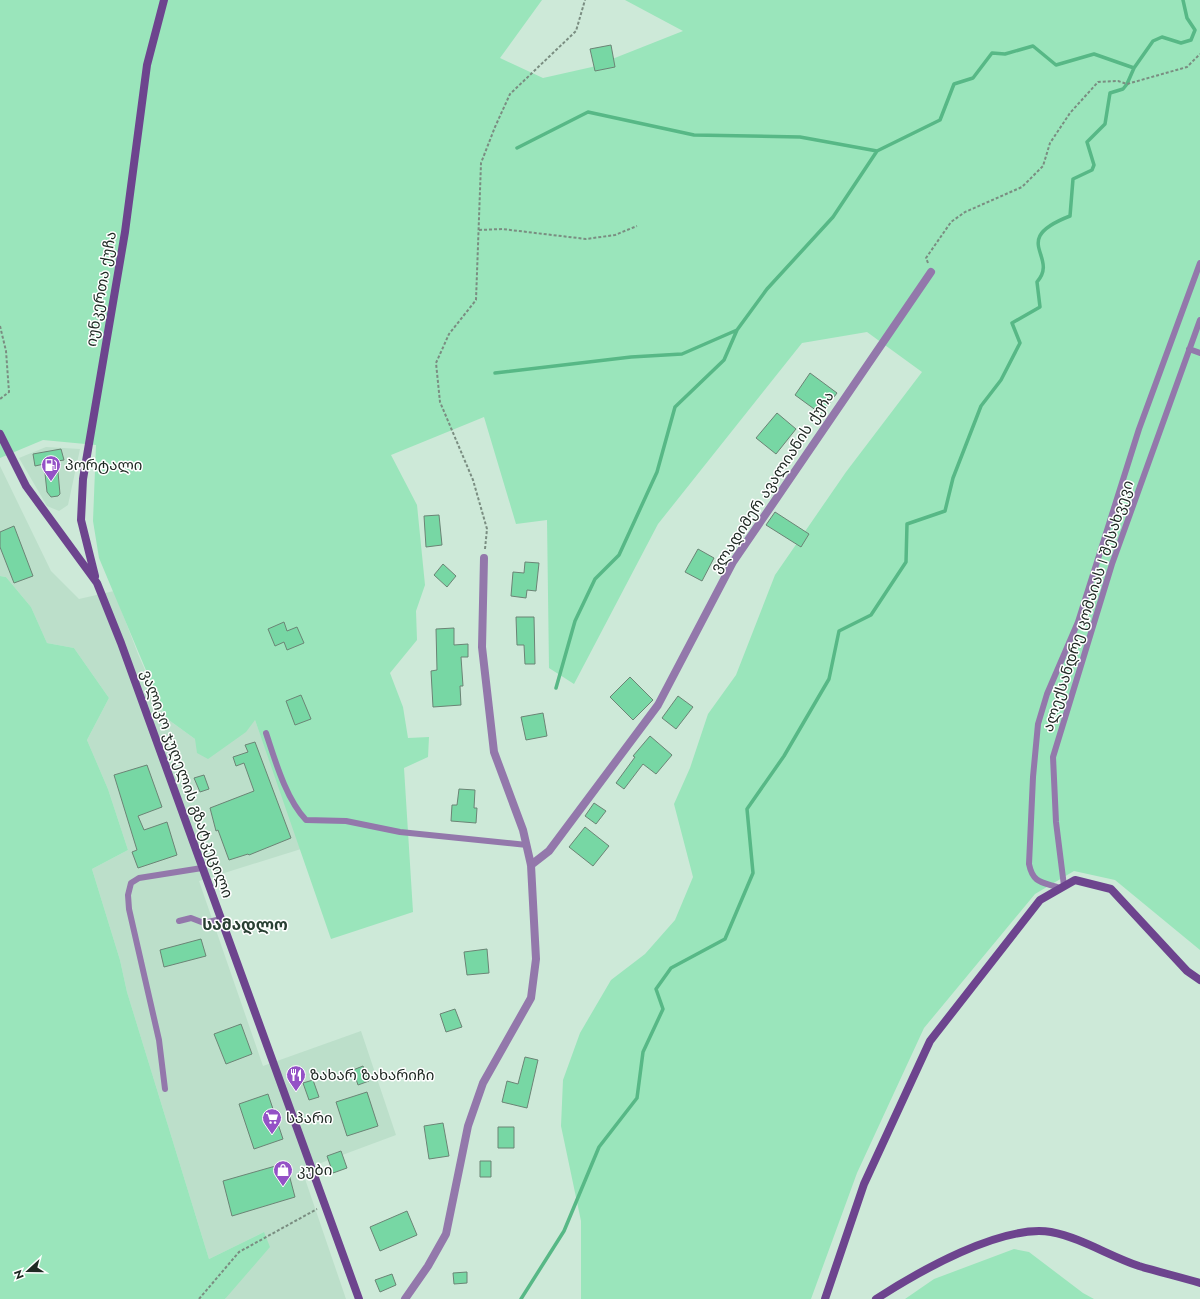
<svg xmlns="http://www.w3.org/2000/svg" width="1200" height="1299" font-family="Jost,'Noto Sans Georgian',sans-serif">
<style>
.built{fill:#bcdfca}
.green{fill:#9ae5bb}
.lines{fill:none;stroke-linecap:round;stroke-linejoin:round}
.stream{stroke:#57b886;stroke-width:3.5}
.building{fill:#77d7a4;stroke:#6b8475}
.path{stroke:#7a8d81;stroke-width:2;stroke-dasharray:3 2;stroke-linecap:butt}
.lane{stroke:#9378ab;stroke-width:6}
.street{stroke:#9378ab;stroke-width:8}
.secondary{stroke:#6d448e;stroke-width:8}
.labels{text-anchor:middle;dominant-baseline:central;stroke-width:3;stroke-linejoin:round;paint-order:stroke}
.street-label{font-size:15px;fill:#202a24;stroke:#fff}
.poi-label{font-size:15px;fill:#202a24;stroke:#fff;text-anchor:start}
.neighbourhood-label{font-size:16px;font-weight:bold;fill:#283f32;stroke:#fff}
</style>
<rect width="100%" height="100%" fill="#cde9d8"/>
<path class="built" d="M46,447L80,449L68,505L59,511L47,506L19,458Z
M0,466L51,571L79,599L114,591L138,654L166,718L195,739L255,720L301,849L199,881L263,1066L361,1031L396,1135L302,1170L346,1299H225L264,1232L209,1259L127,992L120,960L92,869L128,850L108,789L87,740L109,698L74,648L47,643L31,607L6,577L0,576Z"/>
<path class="green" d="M0,0H542L500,58L543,78L592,67L683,31L625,0H1200V950L1115,880L1074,871L1035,894L924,1028L857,1173L811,1299H581V1221L561,1126L563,1080L580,1033L611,980L645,954L675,920L693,877L674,804L690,768L708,714L736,675L775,575L846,472L922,372L867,332L802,343L658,524L574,684L549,668L547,520L516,524L484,417L391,455L417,505L425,585L416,611L417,640L390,673L403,707L408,738L429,737L428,757L404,768L413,912L331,939L255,720L246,732L208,759L197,753L195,739L166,718L99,558L93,521L96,445L43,440L0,458Z
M0,576L6,577L31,607L47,643L74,648L109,698L87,740L108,789L128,850L92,869L120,960L127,992L209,1259L264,1232L270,1247L225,1299H0Z
M1014,1249L1029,1252L1083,1293L1094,1299H905L934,1279Z"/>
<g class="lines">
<path class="stream" d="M517,148L588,112L694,135L800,137L877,151L940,120L954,84L973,78L992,53L1005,54L1033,46L1056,65L1094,54L1134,68
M495,373L631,357L682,354L737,330L767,289L833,217L877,151
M556,688L575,621L595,579L619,555L657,472L675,407L724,360L737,330
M521,1299L564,1231L599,1147L637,1098L643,1052L663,1009L656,989L671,968L725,939L753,873L747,809L784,756L829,679L839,631L871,615L906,562L907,524L945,511L953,478L981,406L1001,380L1020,343L1012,323L1040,307L1037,282C1060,256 1008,240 1070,216L1073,179L1092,170L1094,165L1087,142L1105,124L1110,93L1123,89L1127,84L1134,68L1153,41L1162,37L1181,43L1191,40L1195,30L1187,18L1183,0"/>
</g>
<path class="building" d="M611,45L615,67L595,71L590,49Z
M810,373L837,393L821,414L795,395Z
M777,413L796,429L776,454L756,438Z
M61,449L64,460L57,461L60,494L58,496L51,497L47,492L44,464L35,466L33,454Z
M775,512L809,534L801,547L766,525Z
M439,515L442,545L426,547L424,516Z
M14,526L33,576L14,583L0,547V532Z
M698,549L714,558L702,581L685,572Z
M525,562L539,563L536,591L527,590L526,598L511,596L513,572L524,573Z
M443,564L456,576L447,587L434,575Z
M516,617H534L535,664H525L524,645H517Z
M284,622L287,631L297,627L304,643L287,650L284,642L275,646L268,629Z
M454,628V645L468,644V657H461L463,686H460L461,705L433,707L431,671L437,670L436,629Z
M630,677L653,700L633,720L610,697Z
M301,695L311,719L295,725L286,701Z
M678,696L693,707L676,729L662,718Z
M543,713L547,736L526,740L521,717Z
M650,736L672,755L656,774L643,764L624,789L616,783L635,757L633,756Z
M255,742L291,838L249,855L248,854L229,860L218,830L216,831L210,808L254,791L244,763L236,766L233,757L248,752L245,745Z
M147,765L162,807L138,816L144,830L167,822L177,855L138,868L132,852L137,850L114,775Z
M204,775L209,789L200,792L194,778Z
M459,789L475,790L474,808H477L476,823L451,821L452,805H457Z
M594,803L606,811L596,824L585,816Z
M585,827L609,846L593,866L569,847Z
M201,939L206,956L164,967L160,950Z
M487,949L489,973L467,975L464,952Z
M455,1009L462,1027L446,1032L440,1014Z
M241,1024L252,1054L226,1064L214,1034Z
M525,1057L538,1060L527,1108L502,1102L507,1081L518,1084Z
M363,1066L369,1081L358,1085L353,1070Z
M313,1080L319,1097L309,1100L303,1083Z
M367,1092L378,1126L347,1136L336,1102Z
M268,1094L283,1139L254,1149L239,1104Z
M443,1123L449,1156L429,1159L424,1126Z
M498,1127H514V1148H498Z
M341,1151L347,1168L333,1173L327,1156Z
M480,1161H491V1177H480Z
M286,1163L295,1197L232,1216L223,1181Z
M407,1211L417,1235L380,1251L370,1227Z
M467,1272V1283L454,1284L453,1273Z
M392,1274L396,1285L380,1292L375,1280Z"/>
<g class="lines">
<path class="path" d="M479,230L502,229L586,239L615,235L637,226
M928,263L926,258L951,222L965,212L1022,187L1043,166L1050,143L1070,113L1098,82L1118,81L1127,84L1187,67L1200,54
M0,326L6,351L9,392L0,399
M485,549L487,529L473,480L440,402L436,363L449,334L476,300L481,163L495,127L510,94L576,31L585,0
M199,1299L239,1252L317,1209"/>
<path class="lane" d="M1189,349L1200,353
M266,733C275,760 286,799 306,820L346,821L400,832L527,845
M1064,886L1056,822L1053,757L1112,564L1200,320
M1060,888C1043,882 1033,884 1029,864L1033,777L1038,724L1047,694L1078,622L1139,429L1200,263
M179,921L191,918L204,923L221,919
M165,1089L159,1040L129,909L128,895L131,883L139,878L202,868"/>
<path class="street" d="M531,865L549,851L658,705L733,562L931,272
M405,1299L428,1266L446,1234L468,1126L483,1083L531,998L536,959L531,865L523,830L494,752L482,647L484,558"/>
<path class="secondary" d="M0,434L26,486L97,583L121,643L359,1299
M95,576L81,520L83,479L125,232L147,65L164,0
M825,1299L864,1184L930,1041L1040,900L1075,880L1111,889L1187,971L1200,980
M876,1299C918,1272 1001,1224 1051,1232C1082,1238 1109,1256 1139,1266C1159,1272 1180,1277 1200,1283"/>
</g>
<defs>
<symbol id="fuel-pin" viewBox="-11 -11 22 30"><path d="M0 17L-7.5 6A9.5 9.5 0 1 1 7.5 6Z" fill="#9451c6" stroke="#fff"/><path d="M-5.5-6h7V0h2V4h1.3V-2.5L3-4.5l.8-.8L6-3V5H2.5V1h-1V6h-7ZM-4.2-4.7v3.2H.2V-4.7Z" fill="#fff"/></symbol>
<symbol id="restaurant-pin" viewBox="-11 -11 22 30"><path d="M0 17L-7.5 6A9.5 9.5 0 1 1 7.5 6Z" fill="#9451c6" stroke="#fff"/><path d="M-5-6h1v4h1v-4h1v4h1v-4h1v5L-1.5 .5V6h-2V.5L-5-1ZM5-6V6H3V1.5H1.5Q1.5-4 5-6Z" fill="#fff"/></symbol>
<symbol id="supermarket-pin" viewBox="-11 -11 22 30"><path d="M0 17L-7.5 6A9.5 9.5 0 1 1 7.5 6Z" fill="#9451c6" stroke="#fff"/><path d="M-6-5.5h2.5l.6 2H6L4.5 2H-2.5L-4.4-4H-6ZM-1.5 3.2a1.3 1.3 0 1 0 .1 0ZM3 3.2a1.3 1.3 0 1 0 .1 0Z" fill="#fff"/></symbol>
<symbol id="shop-pin" viewBox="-11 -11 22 30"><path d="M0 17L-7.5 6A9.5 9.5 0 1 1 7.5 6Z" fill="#9451c6" stroke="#fff"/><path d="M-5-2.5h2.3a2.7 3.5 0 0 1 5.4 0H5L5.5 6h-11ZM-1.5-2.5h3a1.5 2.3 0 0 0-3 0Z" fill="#fff"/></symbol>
</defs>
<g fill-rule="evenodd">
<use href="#fuel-pin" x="40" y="454" width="22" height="30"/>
<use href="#restaurant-pin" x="285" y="1064" width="22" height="30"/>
<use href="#supermarket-pin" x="261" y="1107" width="22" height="30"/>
<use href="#shop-pin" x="272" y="1159" width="22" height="30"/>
</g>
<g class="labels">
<g class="street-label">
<text transform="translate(101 289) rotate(-80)">იუნკერთა ქუჩა</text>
<text transform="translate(772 482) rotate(-57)">ვლადიმერ ავალიანის ქუჩა</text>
<text transform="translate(1088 606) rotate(-72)">ალექსანდრე ცომაიას I შესახვევი</text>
<text transform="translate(187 784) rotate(70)">ვალიკო ჯუღელის გზატკეცილი</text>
</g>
<g class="poi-label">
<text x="65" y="465">პორტალი</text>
<text x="310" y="1075">ზახარ ზახარიჩი</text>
<text x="286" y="1118">სპარი</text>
<text x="297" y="1170">კუბი</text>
</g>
<g class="neighbourhood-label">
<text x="245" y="924">სამადლო</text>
</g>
</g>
<g transform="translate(28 1271) rotate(249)" stroke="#ffffff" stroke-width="3" paint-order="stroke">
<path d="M0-3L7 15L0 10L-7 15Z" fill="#202a24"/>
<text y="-6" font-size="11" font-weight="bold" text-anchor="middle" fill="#202a24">N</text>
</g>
</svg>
